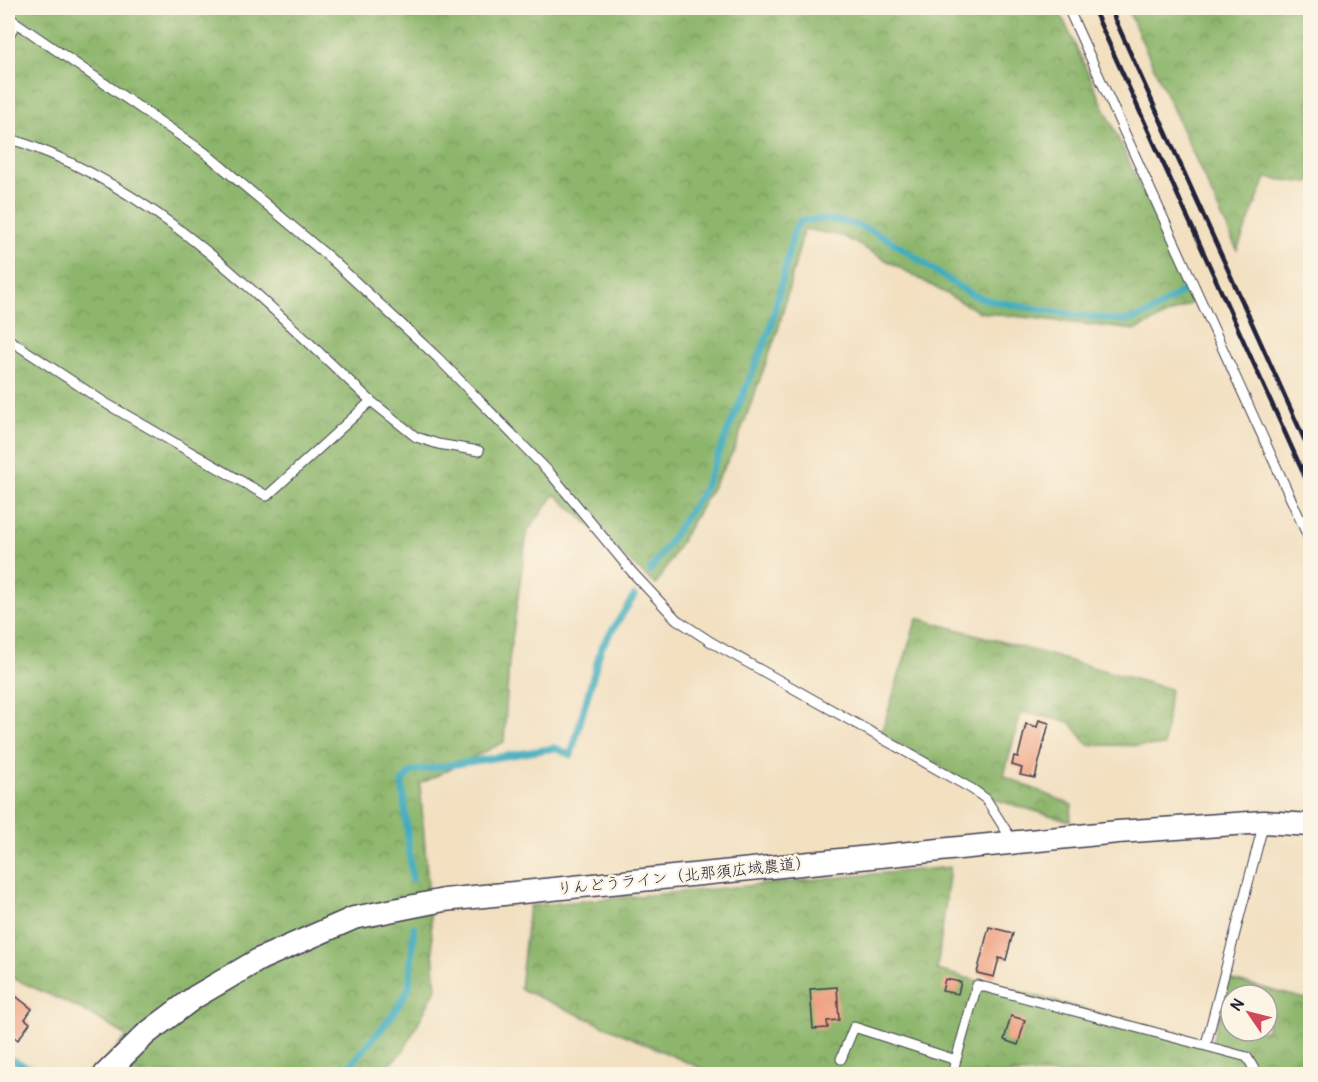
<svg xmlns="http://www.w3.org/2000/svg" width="1318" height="1082" font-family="Pangolin,'Klee One',sans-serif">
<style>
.forest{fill:url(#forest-crowns);stroke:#586c54;stroke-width:1.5;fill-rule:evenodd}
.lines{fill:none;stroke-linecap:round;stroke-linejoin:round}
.stream{stroke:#3facbd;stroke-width:7}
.building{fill:#ef9f7f}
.service-casing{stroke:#413e4f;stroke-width:11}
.tertiary-casing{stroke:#413e4f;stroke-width:25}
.service{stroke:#fff;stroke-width:9}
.tertiary{stroke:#fff;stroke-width:22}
.rail{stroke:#22223b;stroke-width:4.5}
.labels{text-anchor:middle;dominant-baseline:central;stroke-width:5;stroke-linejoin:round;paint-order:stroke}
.street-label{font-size:16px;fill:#22223b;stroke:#fcf5e5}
</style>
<defs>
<pattern id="forest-crowns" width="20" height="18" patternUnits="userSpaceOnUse" patternTransform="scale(1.5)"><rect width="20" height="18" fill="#8db66c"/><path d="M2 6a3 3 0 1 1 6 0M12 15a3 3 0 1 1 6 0" fill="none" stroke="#73945a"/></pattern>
</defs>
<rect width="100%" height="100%" fill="#fcf5e5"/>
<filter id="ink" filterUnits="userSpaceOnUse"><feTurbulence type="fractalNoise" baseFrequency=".0167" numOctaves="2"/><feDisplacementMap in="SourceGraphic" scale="12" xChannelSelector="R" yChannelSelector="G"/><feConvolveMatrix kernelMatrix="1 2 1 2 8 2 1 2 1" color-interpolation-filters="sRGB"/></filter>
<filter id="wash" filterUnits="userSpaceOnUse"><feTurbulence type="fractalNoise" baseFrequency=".008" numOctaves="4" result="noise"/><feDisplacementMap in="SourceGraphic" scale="24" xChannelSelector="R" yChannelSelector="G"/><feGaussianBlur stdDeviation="1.35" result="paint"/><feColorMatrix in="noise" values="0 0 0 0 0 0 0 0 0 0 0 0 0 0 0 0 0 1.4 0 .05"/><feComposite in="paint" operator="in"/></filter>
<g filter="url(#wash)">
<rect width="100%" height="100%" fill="#f2e0c1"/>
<path class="forest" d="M8,8H1058L1194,302L1136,330L979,312L843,236L804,229L778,330L734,450L656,585L555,494L527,532L509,661L504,742L420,784L436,989L404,1050L379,1074H94L127,1036L85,1011L8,976Z
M1127,8H1310V183L1266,178L1237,250Z
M917,618L1170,689L1164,746L1088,745L1070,722L1021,712L1004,776L1072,805L1070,821L993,799L881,734Z
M950,867L937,970L1212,1043L1228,979L1310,1000V1074H714L520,989L529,906ZM1231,995H1267V1031H1231Z"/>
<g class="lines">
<path class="stream" d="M650,571L703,491L770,330L794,231L800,221C876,209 915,266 976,296C990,303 1114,322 1129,320C1149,317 1165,303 1181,292
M412,879L402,781L413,771L555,748L571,755L601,648L634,596
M8,1058L42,1074
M343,1074L392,1016L409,988L414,927"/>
</g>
<g id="blocks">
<path class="building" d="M1039,720L1049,723L1035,778L1020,775L1022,768L1012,765L1014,756L1018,757L1026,724L1037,727Z
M989,927L1013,933L1006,960L999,958L994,977L977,973Z
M945,979L961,982L958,994L942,991Z
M837,987L839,1020L827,1021L828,1028L813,1029L810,989Z
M8,990L32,1009L25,1019L30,1023L18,1040L8,1032Z
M1011,1016L1025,1020L1018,1045L1004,1040Z"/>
</g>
</g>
<g filter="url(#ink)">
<use href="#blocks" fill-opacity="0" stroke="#413e4f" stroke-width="1.5"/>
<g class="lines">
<defs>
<path id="service" d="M1068,8L1310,541
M8,17L204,152L330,258L438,358L550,473L632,572L676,619L711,642L972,789L986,799L1012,840
M8,37L16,23
M8,138C157,185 259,298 371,401L267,496L107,404L8,339
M371,401L416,437L438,444L479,451
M1206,1044L1264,822
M841,1059L854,1027L956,1060
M952,1074L977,985L1247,1057L1257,1074"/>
<path id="tertiary" d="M105,1074L146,1034L195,997L260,959L354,918L444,900L1118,832L1264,822L1310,825"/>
</defs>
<use href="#service" class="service-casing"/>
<use href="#tertiary" class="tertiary-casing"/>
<use href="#service" class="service"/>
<use href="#tertiary" class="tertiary"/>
<path class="rail" d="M1093,8L1310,488
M1110,8L1310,452"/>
</g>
</g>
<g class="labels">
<g class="street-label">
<text transform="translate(684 876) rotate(-6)">りんどうライン（北那須広域農道）</text>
</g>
</g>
<rect width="1318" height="1082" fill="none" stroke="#fcf5e5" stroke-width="30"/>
<g transform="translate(1249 1013) rotate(305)"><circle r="28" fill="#fcf5e5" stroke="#a5a1a1" stroke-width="1.5"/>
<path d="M0-4.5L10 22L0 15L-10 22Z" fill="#d1495b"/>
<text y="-9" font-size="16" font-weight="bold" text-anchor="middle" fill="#22223b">N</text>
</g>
</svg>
